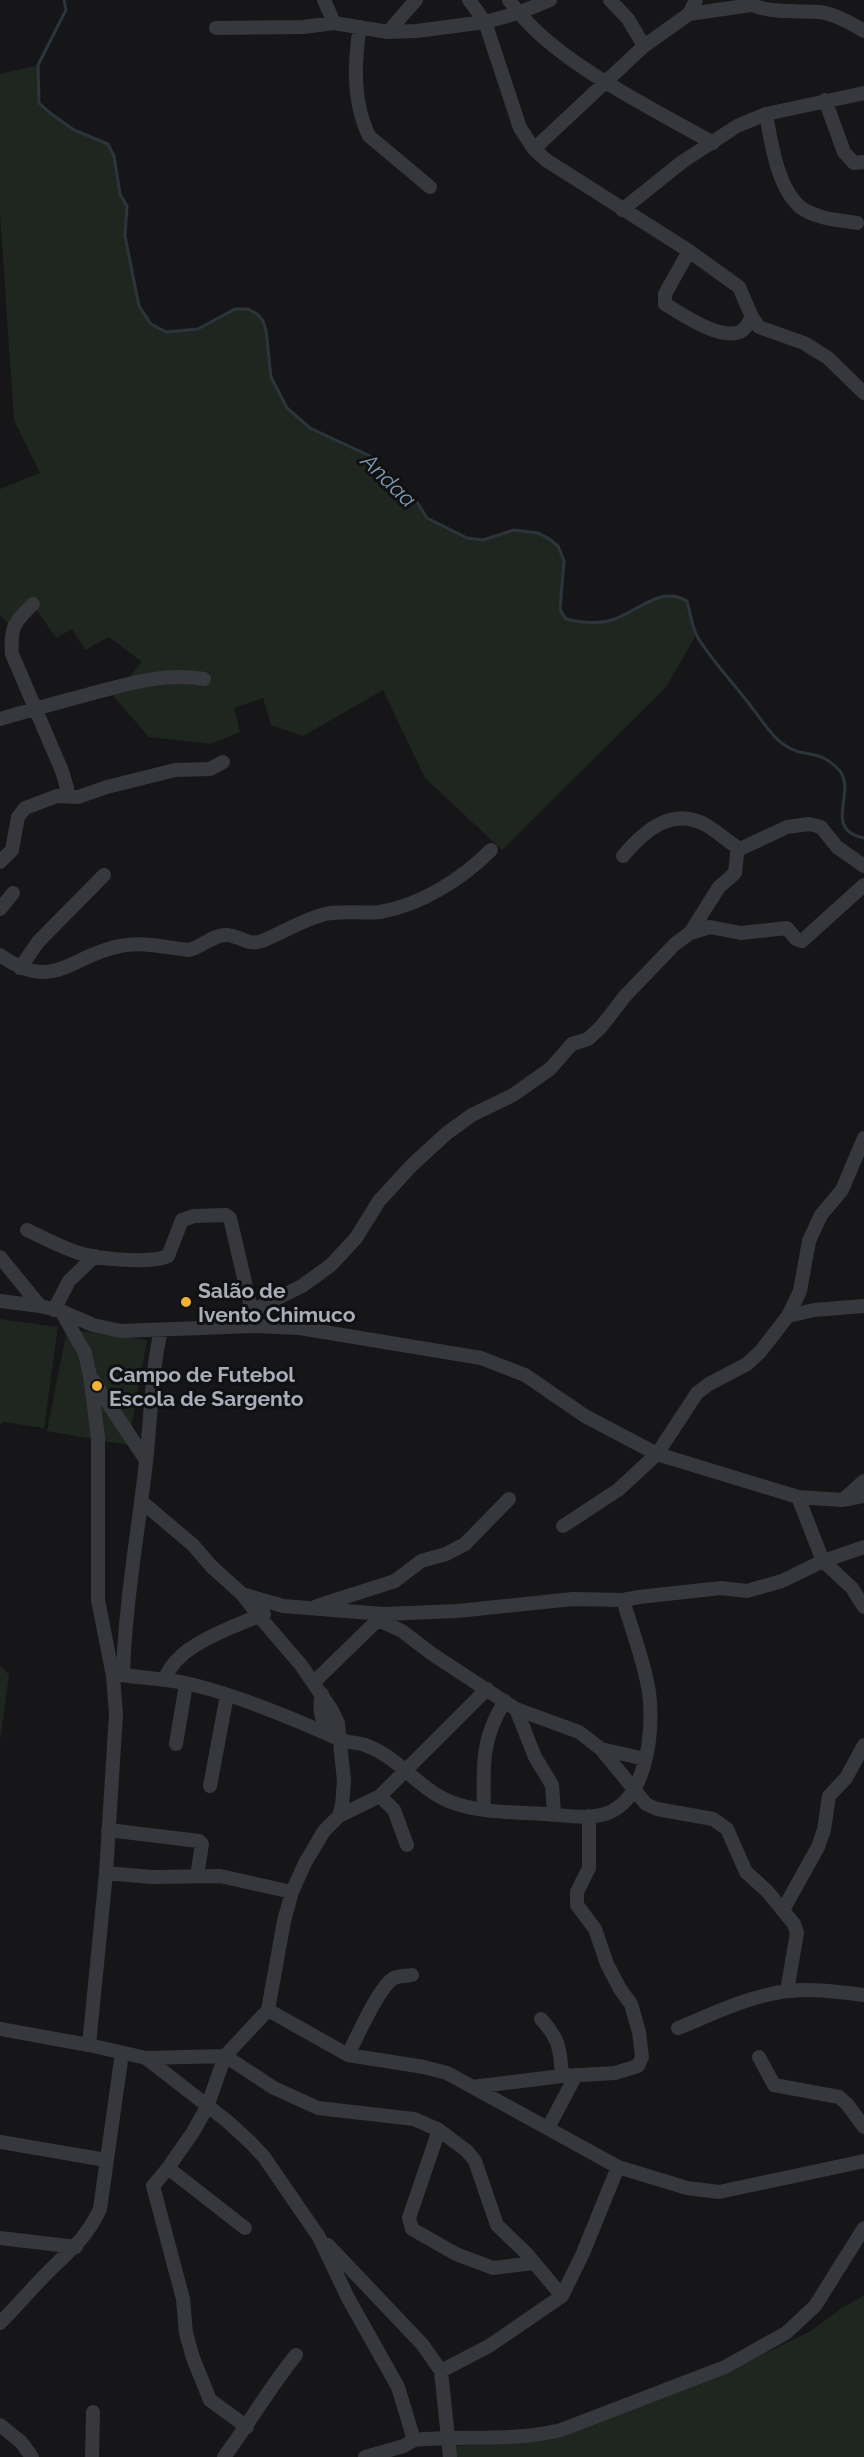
<svg xmlns="http://www.w3.org/2000/svg" width="864" height="2457" font-family="Raleway,sans-serif">
<style>
.green{fill:#1e261f}
.lines{fill:none;stroke-linecap:round;stroke-linejoin:round}
.stream{stroke:#2c353c;stroke-width:3}
.minor{stroke:#37383d;stroke-width:14}
.poi-dot{fill:#f2b134;stroke:#111113;stroke-width:2}
.labels{text-anchor:middle;dominant-baseline:central;stroke-width:6;stroke-linejoin:round;paint-order:stroke}
.poi-label{font-size:21px;font-weight:bold;fill:#a8adb8;stroke:#111113;text-anchor:start}
.water-label{font-size:22px;font-style:italic;fill:#7f9bb3;stroke:#111113}
</style>
<rect width="100%" height="100%" fill="#161618"/>
<path class="green" d="M38,65L39,103L74,130L108,144L114,156L120,194L127,206L125,236L139,306L151,324L166,332L198,329L235,309H248L257,314L263,321L266,330L271,377L287,408L310,428L367,453L417,502L427,518L466,538L483,540L514,530L538,533L548,538L558,546L564,561L560,609L565,618C577,623 599,624 612,620C637,612 661,585 687,601L696,635L666,687L502,850L425,778L383,690L303,736L271,725L263,698L234,708L240,732L211,744L149,737L113,696L142,662L109,637L85,650L72,629L56,638L36,609L10,626L0,615V489L40,473L14,420L0,212V74Z
M0,1319L58,1327L44,1428L3,1422L0,1425Z
M67,1329L147,1340L128,1445L47,1431Z
M0,1665L9,1675L0,1741Z
M864,2295V2457H453L452,2446L519,2443L566,2434L720,2375L811,2331L839,2310Z"/>
<g class="lines">
<path class="stream" d="M64,0L66,10L38,65L39,103L50,113L74,130L108,144L114,156L120,194L127,206L125,236L139,306L151,324L166,332L198,329L235,309H248L257,314L263,321L266,330L271,377L287,408L310,428L370,456L417,502L427,518L467,538L483,540L514,530L538,533L548,538L558,546L564,561L560,609L565,618C577,623 599,624 612,620C637,612 661,585 687,601C690,612 692,626 697,636C710,659 737,687 753,709C762,720 771,736 783,744C805,760 818,747 839,770C858,792 821,829 864,838"/>
<path class="minor" d="M324,0L334,23
M469,0L485,22L520,128L534,149L546,160L689,251L739,287L752,317L759,327L804,343L828,358L864,393
M509,0C550,60 650,107 713,143
M610,0L628,19L644,46
M746,0C761,15 800,10 820,12C835,14 851,23 864,31
M689,14L751,5
M360,27C354,62 353,103 369,136L430,187
M216,28L303,27L334,23L388,32L417,31L485,22L518,13L550,0
M388,32L416,0
M825,100L844,152L854,163L864,162
M766,114C771,142 778,192 803,209C819,219 839,220 857,223
M534,149L644,46L689,14L696,0
M622,210L682,162L737,126L766,114L864,93
M689,251L665,294V304C681,314 719,340 740,332C746,329 749,322 752,317
M33,604C14,622 10,628 12,654L62,771L67,788L64,796
M0,719C30,710 60,702 90,694C128,684 164,672 204,679
M623,856C644,831 672,806 706,825C718,832 728,842 740,849
M0,862L12,850L18,817L25,808L57,796L78,797L107,787L175,770L210,769L223,762
M0,909L13,893
M690,933L719,887L735,873L737,854L740,849L787,827L809,824L821,827L837,847L864,866
M0,955C54,994 71,955 120,946C141,941 168,948 189,950C202,947 214,934 227,935C240,936 248,946 262,941C284,932 302,920 325,914C343,910 362,914 380,912C421,905 462,879 491,850
M20,968L38,942L104,875
M27,1230C44,1238 61,1247 79,1253C98,1259 150,1264 168,1256L182,1220L194,1216L226,1215L230,1218L252,1312
M0,1257L40,1306
M0,1301L40,1306L61,1311L93,1325L121,1331L254,1326L300,1328L481,1358L525,1375L585,1416L657,1454L798,1497L823,1561L852,1588L864,1607
M54,1310L69,1281L95,1256
M61,1311L85,1353L90,1376L98,1437V1600L113,1676L116,1714L106,1873L89,2045
M788,1316L814,1310L864,1306
M225,1324L302,1286L331,1265L356,1238L379,1201L412,1165L447,1133L472,1115L513,1095L550,1069L572,1044L588,1039L601,1027L625,996L675,944L690,933L710,927L741,933L787,928L796,939L802,941L864,885
M92,1379L146,1460
M798,1497L842,1500L864,1496
M844,1499L864,1481
M141,1501L193,1545L211,1566L242,1594L283,1606L384,1614L457,1611L573,1599L623,1600L639,1597L721,1588L747,1591L782,1581L823,1561L864,1547
M563,1526L618,1490L657,1454L697,1393L709,1384L747,1364L760,1352L788,1316L800,1291L809,1241L821,1215L842,1190L864,1138
M317,1606L395,1581L421,1561L446,1554L465,1544L509,1499
M378,1620L402,1631L432,1654L516,1709L579,1732L601,1749L646,1804L657,1809L713,1819L727,1829L746,1872L767,1891L794,1924L797,1933L787,1991
M123,1675C125,1604 138,1533 146,1462C151,1418 151,1374 161,1330
M113,1676L123,1675C143,1678 165,1679 185,1683C233,1693 294,1719 339,1739C347,1743 356,1742 365,1745C399,1757 418,1789 451,1802C479,1813 515,1812 545,1814C564,1815 590,1820 608,1813C648,1797 654,1728 649,1692C644,1661 632,1630 623,1600
M164,1680C168,1671 172,1664 180,1657C197,1640 241,1623 264,1614
M314,1682L384,1614
M322,1694C318,1711 322,1720 330,1735
M516,1709L535,1757L552,1785L554,1814
M176,1744L186,1684
M601,1749L645,1759
M210,1786L227,1695
M380,1796L394,1810L407,1845
M484,1809C483,1767 481,1738 505,1701
M339,1816L380,1796L487,1689
M108,1830L199,1841L202,1844L197,1876
M106,1873L152,1877L220,1876L292,1892
M783,1910L818,1847L824,1830L829,1796L846,1778L864,1745
M268,2010L348,2055L424,2067L447,2073L618,2167L687,2188L719,2192L864,2161
M678,2028C713,2014 751,1995 789,1991C815,1988 839,1992 864,1995
M0,2029L89,2045L146,2058L227,2121L251,2143L264,2157L319,2237L348,2298L398,2387L414,2440L404,2446L365,2457
M348,2055C356,2039 379,1986 394,1978C399,1976 407,1976 412,1975
M759,2057L774,2085L839,2097L847,2104L864,2127
M146,2058L225,2056L268,2010L284,1921L292,1892L305,1863L324,1831L339,1816L342,1805L344,1781L338,1723L331,1709L301,1665L259,1616L242,1594
M562,2076L615,2073L638,2066L642,2057L639,2032L631,2004L620,1989L607,1964L595,1929L577,1905V1892L589,1868V1816
M472,2087L562,2076C560,2049 560,2040 541,2019
M548,2128L576,2075
M439,2130L409,2218L412,2229L456,2254L493,2268L534,2263
M0,2142L106,2160
M168,2168L245,2228
M0,2238L76,2247
M328,2245L422,2344L441,2371L450,2457
M0,2323C17,2306 32,2288 49,2271C71,2249 86,2239 100,2209L122,2053
M441,2371L489,2346L562,2296L583,2253L618,2167
M0,2425L21,2442L32,2457
M247,2427L210,2400L193,2358L186,2333L183,2299L153,2186L168,2168L193,2132L207,2107L225,2056L274,2088L318,2108L414,2119L439,2130L467,2151L475,2161L497,2225L526,2253L562,2296
M414,2440C463,2435 512,2442 561,2430L725,2367L786,2333L815,2306L864,2228
M92,2457L93,2412
M224,2457C249,2424 269,2388 296,2355"/>
</g>
<g class="poi-dot">
<circle cx="186" cy="1302" r="6"/>
<circle cx="97" cy="1386" r="6"/>
</g>
<g class="labels">
<g class="poi-label">
<text x="198" y="1290">Salão de<tspan x="198" dy="24">Ivento Chimuco</tspan></text>
<text x="109" y="1374">Campo de Futebol<tspan x="109" dy="24">Escola de Sargento</tspan></text>
</g>
<g class="water-label">
<text transform="translate(389 480) rotate(44)">Andaa</text>
</g>
</g>
</svg>
